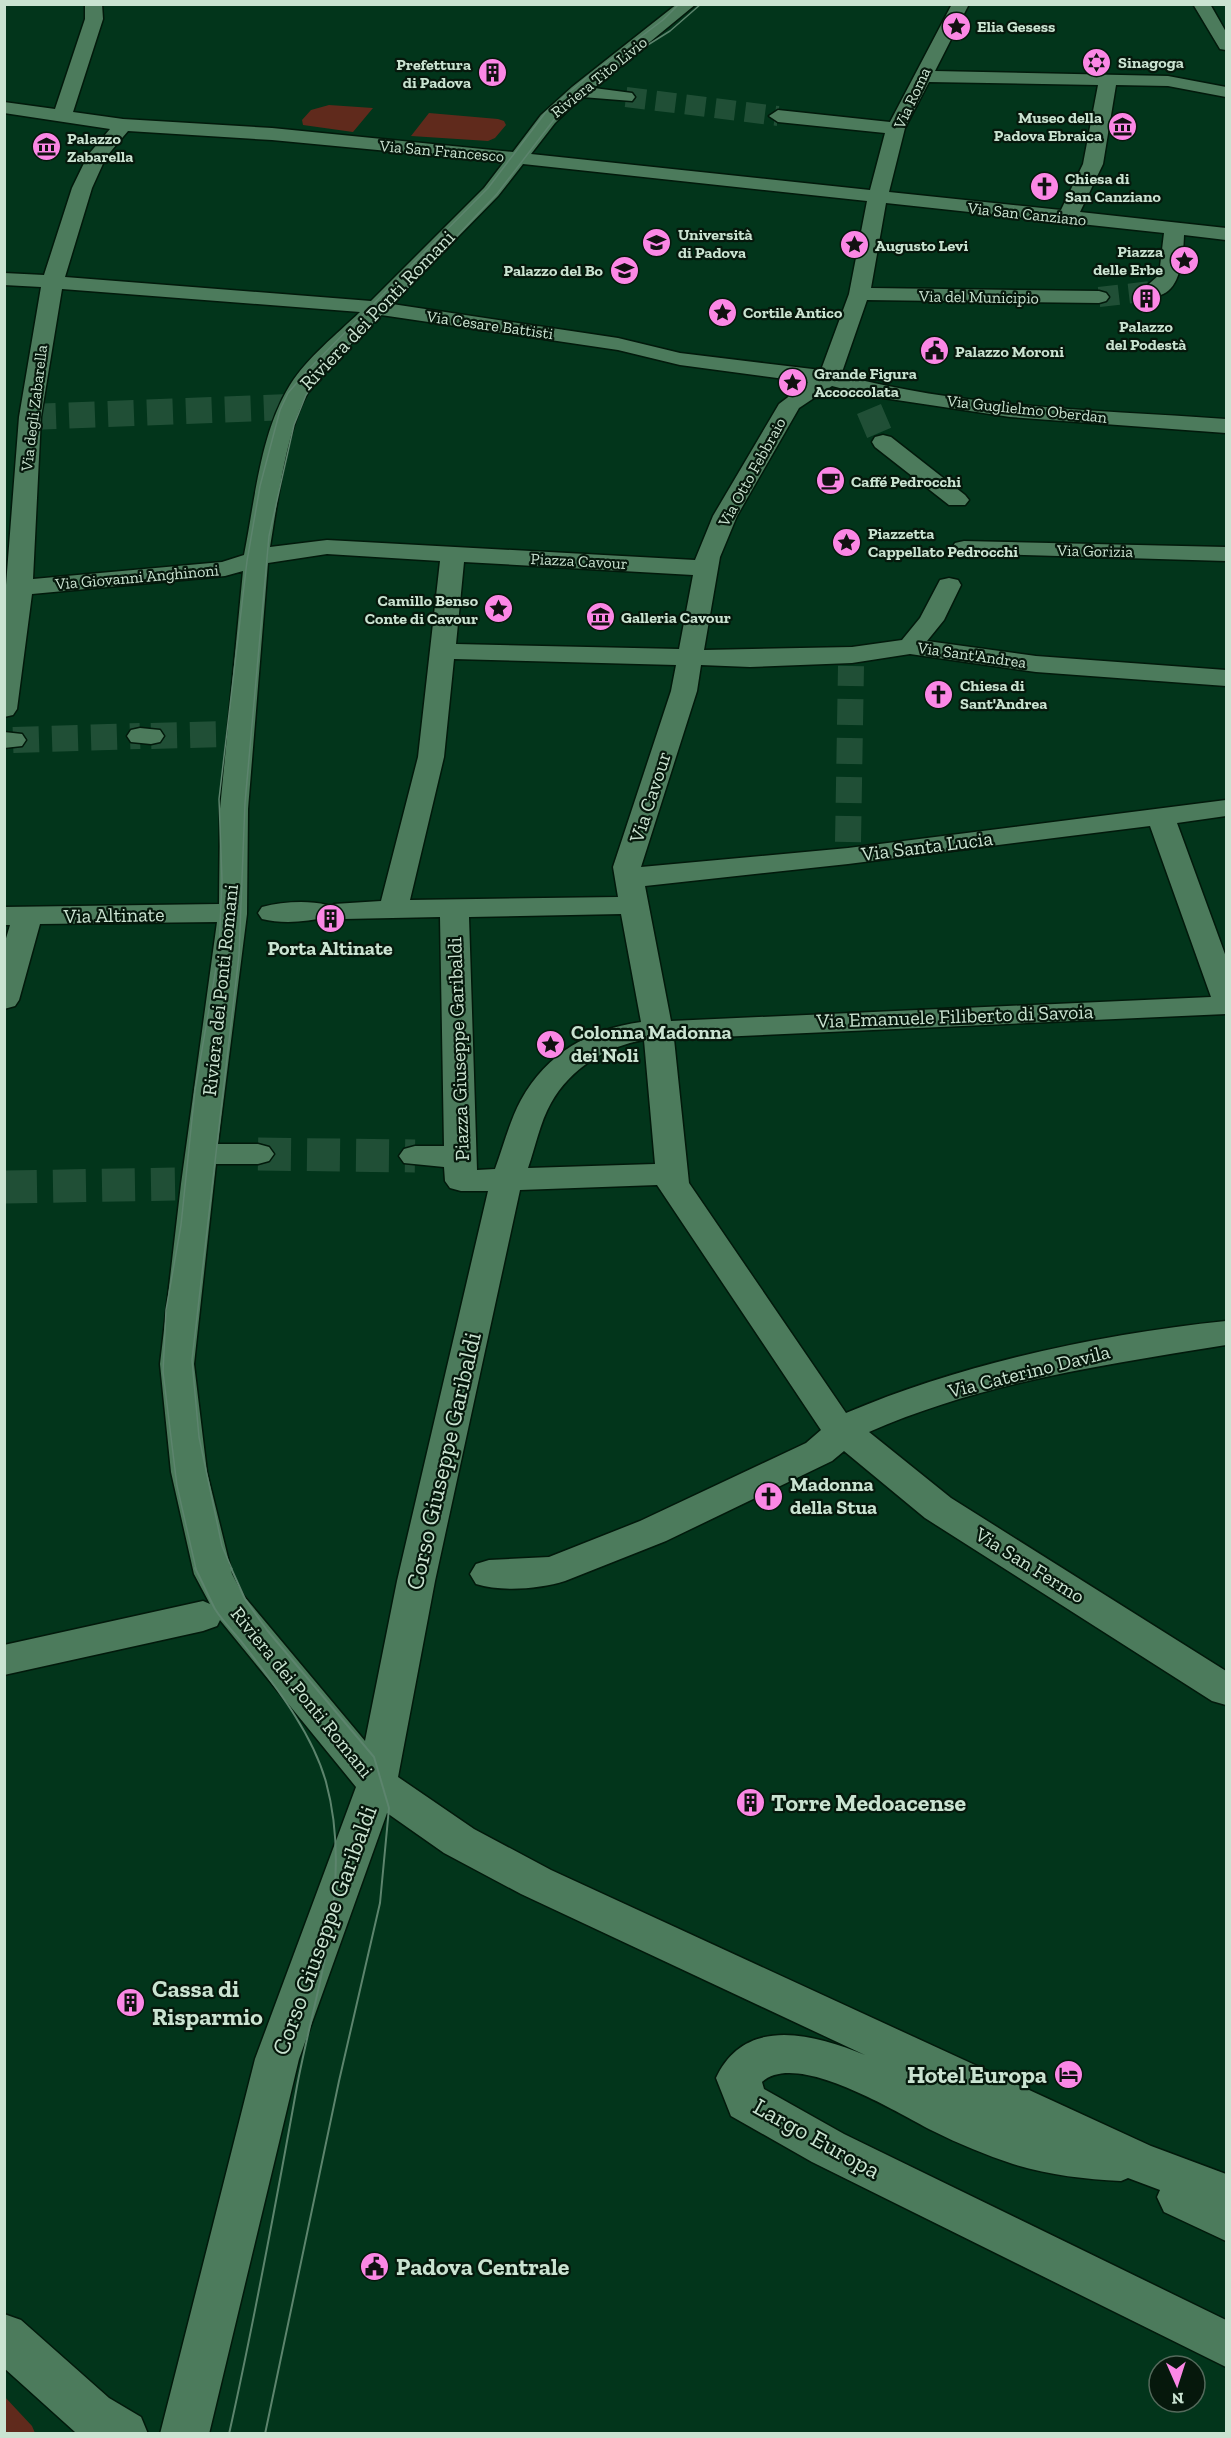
<svg xmlns="http://www.w3.org/2000/svg" width="1231" height="2438" font-family="'Zilla Slab',serif">
<style>
.green{fill:#602a1c}
.lines{fill:none;stroke-linecap:round;stroke-linejoin:round}
.street-tunnel-far2{stroke:#204f36;stroke-width:20;stroke-dasharray:20 10;stroke-linecap:butt}
.street-tunnel-far1{stroke:#204f36;stroke-width:26;stroke-dasharray:26 13;stroke-linecap:butt}
.street-tunnel{stroke:#204f36;stroke-width:33;stroke-dasharray:33 16;stroke-linecap:butt}
.street-casing{stroke:#02190b;stroke-width:3}
.street{fill:#4c7b5c;fill-rule:evenodd}
.tram-far1{stroke:#5c846d;stroke-width:1.5}
.tram{stroke:#5c846d;stroke-width:2}
.labels{text-anchor:middle;dominant-baseline:central;stroke-width:4.5;stroke-linejoin:round;paint-order:stroke}
.far-poi-label{font-size:16px;font-weight:bold;fill:#cae3d1;stroke:#06180c;text-anchor:start}
.far-street-label{font-size:16px;fill:#cae3d1;stroke:#06180c}
.street-label{font-size:20px;fill:#cae3d1;stroke:#06180c}
.poi-label{font-size:20px;font-weight:bold;fill:#cae3d1;stroke:#06180c;text-anchor:start}
.near-street-label{font-size:24px;fill:#cae3d1;stroke:#06180c}
.near-poi-label{font-size:24px;font-weight:bold;fill:#cae3d1;stroke:#06180c;text-anchor:start}
</style>
<rect width="100%" height="100%" fill="#02351b"/>
<path class="green" d="M329,105L373,108L353,132L303,125L302,120L311,110Z
M429,113L498,119L504,121L506,125L495,138L488,141L411,136Z
M4,2396L32,2426L35,2433H5Z"/>
<g class="lines">
<path class="street-tunnel-far2" d="M626,97L778,116
M1099,297L1151,291"/>
<path class="street-tunnel-far1" d="M869,409L883,442
M30,417L289,407
M151,736L228,734
M13,740L140,736
M848,842L851,666"/>
<path class="street-tunnel" d="M258,1154L415,1156
M4,1187L175,1184"/>
<defs>
<path id="street" d="M85,4H102L103,19L73,112L123,119L272,128L513,152L541,115L572,87L677,4H696L594,88L632,93L635,97L632,101L582,97L555,123L531,154L870,190L885,133L778,122L769,116L778,110L890,122L952,4H969L935,71L1168,76L1226,87V97L1168,86L1116,85L1103,164L1080,212L1226,228V240L1184,235C1183,260 1180,304 1144,295L1141,291L1159,275L1164,233L886,203L871,288L1099,291L1106,293L1109,297L1106,301L1099,303L867,300L841,375C965,408 1098,410 1226,419V433L1010,417L870,396L832,386L799,408L737,516L720,557L704,650L852,647L902,640L920,618L940,580L949,578L958,580L961,585L944,620L927,641L1036,656L1226,670V686L1036,672L910,654L852,663L750,667L701,665L697,691L641,867L848,848L1226,800V816L1177,823L1226,957V1014L674,1039L689,1183L846,1413C963,1363 1100,1334 1226,1321V1345C1104,1365 983,1382 869,1432L951,1498L1226,1671V1705L1212,1701L925,1518L844,1451L832,1461L666,1541L565,1581C540,1589 501,1592 476,1584L470,1574L476,1564L489,1560L549,1557L640,1521L806,1443L821,1430L657,1185L520,1190L435,1581L398,1777L474,1829L551,1870L1151,2146L1226,2174V2241L1164,2212L1157,2197L1160,2190L1128,2178L1121,2181C1084,2179 1048,2175 1013,2164C986,2155 959,2144 933,2131C897,2113 797,2050 762,2082L764,2089L844,2134L1226,2320V2367L812,2162L731,2116L716,2078C745,2015 814,2034 865,2055L521,1894L444,1853L387,1813L299,2059L209,2434H160L255,2059L356,1787L220,1620L217,1626L203,1631L4,1675V1645L203,1601L210,1604L194,1574L171,1472L160,1364L181,1184L217,922L40,924L19,1000L15,1006L4,1009V945L10,925H4V907L219,904L220,809L243,571L225,576L32,594L17,709L13,715L4,717V611L19,417L41,287L4,285V273L44,275L72,188L88,155L110,129L4,113V102L55,109L85,19ZM929,82L1098,85L1083,164L1061,210L889,192L905,128ZM128,131L272,140L504,162L484,188L371,301L65,277L92,188L106,157ZM523,164L867,201L849,294L821,370L680,353L618,338L392,304L498,196ZM62,289L360,312C337,334 307,358 290,385C260,434 255,500 244,555L222,562L33,579L41,417ZM381,315L618,350L680,365L808,382L779,404L713,516L695,560L327,540L270,547C277,506 287,421 311,388C330,361 358,338 381,315ZM327,554L440,561L418,757L381,901L334,904L330,909L327,905C307,900 282,902 262,907L258,913L262,919C282,924 307,922 327,917L331,912L334,916L344,919L440,917L444,1146H415L404,1149L399,1156L404,1163L444,1167L445,1181L450,1188L461,1191H488L397,1581L365,1741L243,1595L232,1574L207,1472L194,1364L216,1164H258L269,1161L274,1154L269,1147L258,1144H218L247,914L248,809L268,563ZM464,562L693,575L679,649L456,644ZM454,659L676,665L671,691L613,867L618,897L410,900L444,757ZM1150,826L1211,997L671,1021L645,886L848,864ZM621,914L641,1022C590,1029 547,1053 521,1100C510,1120 503,1147 495,1169L477,1170L469,917ZM644,1040L655,1164L528,1168C535,1148 540,1122 551,1103C570,1069 606,1046 644,1040Z
M1193,4H1210L1226,32V50L1220,49Z
M883,435L891,437L965,495L969,500L965,505H949L875,447L872,442L875,437Z
M964,541L1226,547V561L955,553L952,548L955,543Z
M140,728L160,730L164,736L160,742L151,744L131,742L127,736L131,730Z
M4,732L22,734L26,740L22,746L4,748Z
M4,2314L21,2320L109,2398L141,2417L148,2434L75,2432L4,2368Z"/>
</defs>
<use href="#street" class="street-casing"/>
<use href="#street" class="street"/>
<path class="tram-far1" d="M196,1569L177,1486L163,1372L166,1310L181,1225L195,1090L219,951L222,880L219,799L247,561L260,486L280,410L288,393L306,372L488,188L545,113L587,77L663,20L679,4
M232,1569L222,1546L199,1437L192,1360L239,955L245,803L269,536L294,425L306,395L327,366L392,304L497,194L556,117L627,58L670,31L701,4"/>
<path class="tram" d="M195,1568C202,1581 208,1596 215,1609C223,1622 235,1633 244,1645C275,1686 312,1732 326,1782C354,1885 316,1986 297,2086C276,2203 255,2318 229,2434
M231,1568L245,1599L267,1630L374,1757L389,1808L380,1903L339,2081L265,2434"/>
</g>
<defs>
<symbol id="sight-disc" viewBox="-11 -11 22 22"><circle r="9.5" fill="#fb87e5" stroke="#06180c"/><path d="M0-6L1.8-2.2L6-1.7L2.9 1.2L3.7 5.4L0 3.3L-3.7 5.4L-2.9 1.2L-6-1.7L-1.8-2.2Z" fill="#111"/></symbol>
<symbol id="synagogue-disc" viewBox="-11 -11 22 22"><circle r="9.5" fill="#fb87e5" stroke="#06180c"/><path d="M0-6.5L5.6 3.2H-5.6ZM0 6.5L5.6-3.2H-5.6Z" fill="#111"/></symbol>
<symbol id="building-disc" viewBox="-11 -11 22 22"><circle r="9.5" fill="#fb87e5" stroke="#06180c"/><path d="M-4-6H4V6H1V3H-1V6H-4ZM-2.5-4.3h1.7v1.8h-1.7ZM.8-4.3h1.7v1.8H.8ZM-2.5-1h1.7V.8h-1.7ZM.8-1h1.7V.8H.8Z" fill="#111"/></symbol>
<symbol id="museum-disc" viewBox="-11 -11 22 22"><circle r="9.5" fill="#fb87e5" stroke="#06180c"/><path d="M0-6L6-3V-2H-6V-3ZM-5-1h2V3h-2ZM-1-1h2V3h-2ZM3-1h2V3H3ZM-6 4H6V6H-6Z" fill="#111"/></symbol>
<symbol id="church-disc" viewBox="-11 -11 22 22"><circle r="9.5" fill="#fb87e5" stroke="#06180c"/><path d="M-1.2-6h2.4v3.5h3.3v2.4h-3.3V6h-2.4V-.1h-3.3v-2.4h3.3Z" fill="#111"/></symbol>
<symbol id="university-disc" viewBox="-11 -11 22 22"><circle r="9.5" fill="#fb87e5" stroke="#06180c"/><path d="M0-5L7-2L0 1L-7-2ZM-4 1L0 2.5L4 1V4Q0 6-4 4Z" fill="#111"/></symbol>
<symbol id="civic-disc" viewBox="-11 -11 22 22"><circle r="9.5" fill="#fb87e5" stroke="#06180c"/><path d="M-.6-6.5H3V-4.5H.6V-3L4-1V1h2V6H-6V1h2V-1L-.6-3ZM-1.2 2.5V6h2.4V2.5Z" fill="#111"/></symbol>
<symbol id="cafe-disc" viewBox="-11 -11 22 22"><circle r="9.5" fill="#fb87e5" stroke="#06180c"/><path d="M-5.5-4.5H6V0H3Q3 3.5 0 3.5H-2.5Q-5.5 3.5-5.5 0ZM3-3.2v2h1.7v-2ZM-6 4.5H4V6H-6Z" fill="#111"/></symbol>
<symbol id="hotel-disc" viewBox="-11 -11 22 22"><circle r="9.5" fill="#fb87e5" stroke="#06180c"/><path d="M-6-4.5h1.5V1H6V5H4.5V3h-9V5H-6ZM-4 0a1.8 1.8 0 1 1 3.6 0ZM.5 0V-2.5h3Q6-2.5 6 0Z" fill="#111"/></symbol>
</defs>
<g fill-rule="evenodd">
<use href="#sight-disc" x="940" y="10" width="33" height="33"/>
<use href="#synagogue-disc" x="1080" y="46" width="33" height="33"/>
<use href="#building-disc" x="476" y="56" width="33" height="33"/>
<use href="#museum-disc" x="1106" y="110" width="33" height="33"/>
<use href="#museum-disc" x="30" y="130" width="33" height="33"/>
<use href="#church-disc" x="1028" y="170" width="33" height="33"/>
<use href="#university-disc" x="640" y="226" width="33" height="33"/>
<use href="#sight-disc" x="838" y="228" width="33" height="33"/>
<use href="#sight-disc" x="1168" y="244" width="33" height="33"/>
<use href="#university-disc" x="608" y="254" width="33" height="33"/>
<use href="#building-disc" x="1130" y="282" width="33" height="33"/>
<use href="#sight-disc" x="706" y="296" width="33" height="33"/>
<use href="#civic-disc" x="918" y="334" width="33" height="33"/>
<use href="#sight-disc" x="776" y="366" width="33" height="33"/>
<use href="#cafe-disc" x="814" y="464" width="33" height="33"/>
<use href="#sight-disc" x="830" y="526" width="33" height="33"/>
<use href="#sight-disc" x="482" y="592" width="33" height="33"/>
<use href="#museum-disc" x="584" y="600" width="33" height="33"/>
<use href="#church-disc" x="922" y="678" width="33" height="33"/>
<use href="#building-disc" x="314" y="902" width="33" height="33"/>
<use href="#sight-disc" x="534" y="1028" width="33" height="33"/>
<use href="#church-disc" x="752" y="1480" width="33" height="33"/>
<use href="#building-disc" x="734" y="1786" width="33" height="33"/>
<use href="#building-disc" x="114" y="1986" width="33" height="33"/>
<use href="#hotel-disc" x="1052" y="2058" width="33" height="33"/>
<use href="#civic-disc" x="358" y="2250" width="33" height="33"/>
</g>
<g class="labels">
<g class="far-poi-label">
<text x="977" y="26">Elia Gesess</text>
<text x="1118" y="62">Sinagoga</text>
<text x="471" y="64" text-anchor="end">Prefettura<tspan x="471" dy="18">di Padova</tspan></text>
<text x="1102" y="117" text-anchor="end">Museo della<tspan x="1102" dy="18">Padova Ebraica</tspan></text>
<text x="67" y="138">Palazzo<tspan x="67" dy="18">Zabarella</tspan></text>
<text x="1065" y="178">Chiesa di<tspan x="1065" dy="18">San Canziano</tspan></text>
<text x="678" y="234">Università<tspan x="678" dy="18">di Padova</tspan></text>
<text x="875" y="245">Augusto Levi</text>
<text x="1163" y="251" text-anchor="end">Piazza<tspan x="1163" dy="18">delle Erbe</tspan></text>
<text x="603" y="270" text-anchor="end">Palazzo del Bo</text>
<text x="743" y="312">Cortile Antico</text>
<text x="1146" y="326" text-anchor="middle">Palazzo<tspan x="1146" dy="18">del Podestà</tspan></text>
<text x="955" y="351">Palazzo Moroni</text>
<text x="814" y="373">Grande Figura<tspan x="814" dy="18">Accoccolata</tspan></text>
<text x="851" y="481">Caffé Pedrocchi</text>
<text x="868" y="533">Piazzetta<tspan x="868" dy="18">Cappellato Pedrocchi</tspan></text>
<text x="478" y="600" text-anchor="end">Camillo Benso<tspan x="478" dy="18">Conte di Cavour</tspan></text>
<text x="621" y="617">Galleria Cavour</text>
<text x="960" y="685">Chiesa di<tspan x="960" dy="18">Sant'Andrea</tspan></text>
</g>
<g class="far-street-label">
<text transform="translate(599 77) rotate(-39)">Riviera Tito Livio</text>
<text transform="translate(912 98) rotate(-65)">Via Roma</text>
<text transform="translate(442 151) rotate(5)">Via San Francesco</text>
<text transform="translate(1027 214) rotate(6)">Via San Canziano</text>
<text transform="translate(979 297) rotate(1)">Via del Municipio</text>
<text transform="translate(490 325) rotate(8)">Via Cesare Battisti</text>
<text transform="translate(34 408) rotate(-83)">Via degli Zabarella</text>
<text transform="translate(1027 409) rotate(6)">Via Guglielmo Oberdan</text>
<text transform="translate(752 472) rotate(-61)">Via Otto Febbraio</text>
<text transform="translate(1095 551) rotate(1)">Via Gorizia</text>
<text transform="translate(579 561) rotate(3)">Piazza Cavour</text>
<text transform="translate(137 577) rotate(-5)">Via Giovanni Anghinoni</text>
<text transform="translate(972 655) rotate(8)">Via Sant'Andrea</text>
</g>
<g class="street-label">
<text transform="translate(377 310) rotate(-46)">Riviera dei Ponti Romani</text>
<text transform="translate(650 797) rotate(-72)">Via Cavour</text>
<text transform="translate(927 846) rotate(-7)">Via Santa Lucia</text>
<text transform="translate(114 915) rotate(-1)">Via Altinate</text>
<text transform="translate(220 990) rotate(-84)">Riviera dei Ponti Romani</text>
<text transform="translate(955 1016) rotate(-2)">Via Emanuele Filiberto di Savoia</text>
<text transform="translate(458 1049) rotate(-92)">Piazza Giuseppe Garibaldi</text>
<text transform="translate(1029 1371) rotate(-14)">Via Caterino Davila</text>
<text transform="translate(1030 1565) rotate(32)">Via San Fermo</text>
<text transform="translate(302 1692) rotate(51)">Riviera dei Ponti Romani</text>
</g>
<g class="poi-label">
<text x="330" y="948" text-anchor="middle">Porta Altinate</text>
<text x="571" y="1032">Colonna Madonna<tspan x="571" dy="23">dei Noli</tspan></text>
<text x="790" y="1484">Madonna<tspan x="790" dy="23">della Stua</tspan></text>
</g>
<g class="near-street-label">
<text transform="translate(443 1461) rotate(-77)">Corso Giuseppe Garibaldi</text>
<text transform="translate(324 1930) rotate(-70)">Corso Giuseppe Garibaldi</text>
<text transform="translate(817 2138) rotate(29)">Largo Europa</text>
</g>
<g class="near-poi-label">
<text x="771" y="1802">Torre Medoacense</text>
<text x="152" y="1988">Cassa di<tspan x="152" dy="28">Risparmio</tspan></text>
<text x="1047" y="2074" text-anchor="end">Hotel Europa</text>
<text x="396" y="2266">Padova Centrale</text>
</g>
</g>
<rect width="1231" height="2438" fill="none" stroke="#cae3d1" stroke-width="12"/>
<g transform="translate(1177 2384) rotate(177)"><circle r="28" fill="#06180c" stroke="#54695b" stroke-width="1.5"/>
<path d="M0-4.5L10 22L0 15L-10 22Z" fill="#fb87e5"/>
<text y="-9" font-size="16" font-weight="bold" text-anchor="middle" fill="#cae3d1">N</text>
</g>
</svg>
